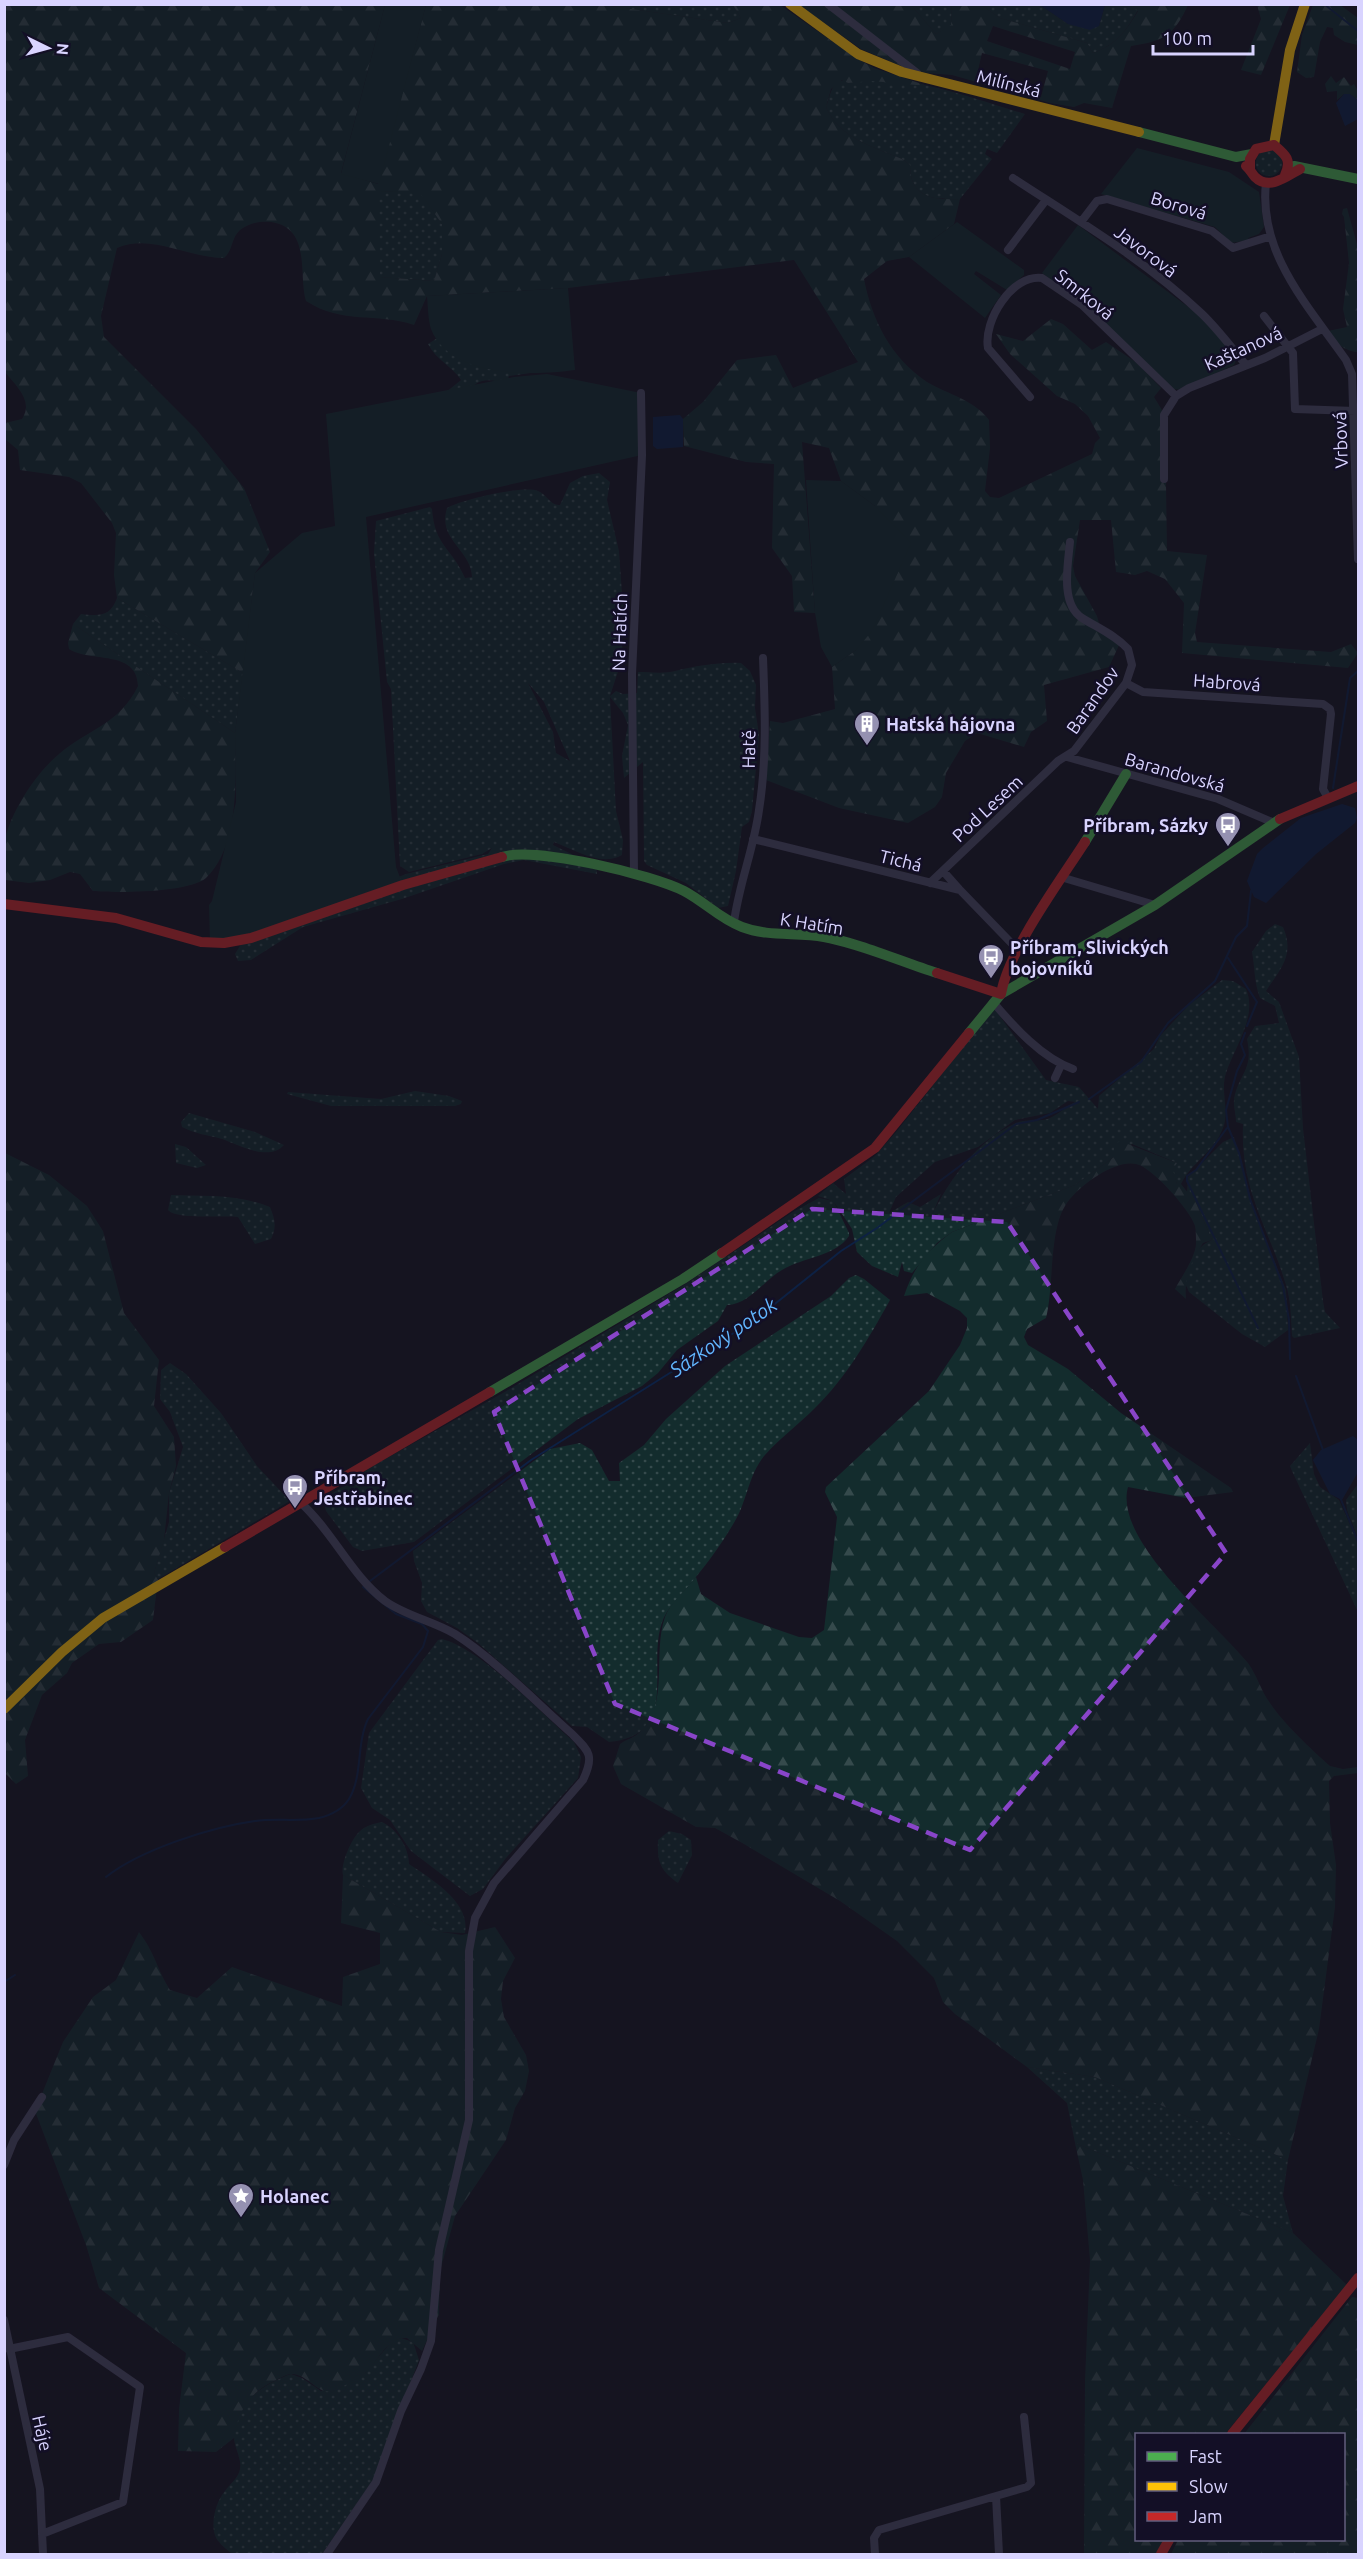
<svg xmlns="http://www.w3.org/2000/svg" width="1363" height="2559" font-family="Ubuntu,sans-serif">
<style>
.grass{fill:url(#grass-dots);fill-rule:evenodd}
.forest{fill:url(#forest-firs);fill-rule:evenodd}
.garden{fill:#132c2d}
.water{fill:#0d2144}
.lines{fill:none;stroke-linecap:round;stroke-linejoin:round}
.stream{stroke:#0d2144;stroke-width:2}
.street{stroke:#4a4962;stroke-width:8}
.fast{stroke:#4caf50;stroke-width:10}
.slow{stroke:#ffc107;stroke-width:10}
.jam{stroke:#c62828;stroke-width:10}
.marked{fill:none;stroke:#8945c9;stroke-width:4.5;stroke-dasharray:12 8;stroke-linejoin:round}
.labels{text-anchor:middle;dominant-baseline:central;stroke-width:5;stroke-linejoin:round;paint-order:stroke}
.street-label{font-size:18px;fill:#d9d4ff;stroke:#130f26}
.poi-label{font-size:18px;font-weight:bold;fill:#d9d4ff;stroke:#130f26;text-anchor:start}
.water-label{font-size:20px;font-style:italic;fill:#62b6ff;stroke:#130f26}
</style>
<defs>
<pattern id="grass-dots" width="8" height="8" patternUnits="userSpaceOnUse" patternTransform="scale(1.5)"><rect width="8" height="8" fill="#132c2d"/><path d="M2 2h.1M6 6h.1" fill="none" stroke="#354a4c" stroke-width="1.8" stroke-linecap="round"/></pattern>
<pattern id="forest-firs" width="22" height="20" patternUnits="userSpaceOnUse" patternTransform="scale(1.5)"><rect width="22" height="20" fill="#132c2d"/><path d="M5 1l3.5 6h-7zM16 11l3.5 6h-7z" fill="#354a4c"/></pattern>
</defs>
<rect width="100%" height="100%" fill="#161421"/>
<path class="grass" d="M604,5H733L741,18L728,23Z
M911,5H952L951,26L936,34Z
M981,5H1040L1068,24L1099,26L1105,5H1131L1138,10C1126,31 1116,45 1093,53L1087,43L1000,18Z
M844,80L848,83C906,71 970,98 1025,114L997,153L987,149L985,154L992,159L960,199C933,200 910,198 910,165L902,159C874,147 839,138 826,107C831,95 830,83 844,80Z
M1256 163a13 13 0 1 1 26 0a13 13 0 1 1-26 0Z
M379,191L420,192L442,224V254L434,281L379,277Z
M442,335L545,371L509,376L506,384C487,377 474,379 465,397L445,393L461,380C452,366 436,360 428,344Z
M599,473L610,482L607,500L619,551L623,608L622,659L610,696L616,691L623,694L637,693L638,672C649,672 664,674 675,671C696,666 718,662 741,663L750,671L756,685L755,708L759,735L752,811L749,822L742,827L736,871L728,906L718,908L686,883L647,865L644,861L643,762L624,778L622,756L628,725L623,713L610,697L616,811L623,840L622,855C601,867 575,850 554,842L553,845L596,866L597,874L524,860L504,864L402,899L303,927L251,960L238,961L235,954L249,931L361,892L406,874L488,854L492,848L482,854L409,872L400,866L391,689L387,682L374,553L376,521L430,507L432,509C435,547 451,546 465,578L472,577C471,549 437,540 447,508C461,500 523,485 538,491C547,494 550,506 560,505L570,483L583,476ZM528,683L544,702L570,761L556,753L553,732Z
M117,598L243,673L235,733L73,624L81,614C99,616 110,617 117,598Z
M1275,924L1283,927C1295,955 1281,968 1266,991L1279,1002L1299,1057L1303,1128L1323,1301L1325,1312L1340,1328L1294,1338L1292,1336C1291,1320 1291,1301 1286,1285C1268,1226 1240,1190 1243,1124L1236,1122C1236,1113 1232,1104 1235,1094C1242,1071 1253,1068 1247,1039L1255,1026L1279,1023L1275,1006L1260,998C1254,982 1255,969 1252,952L1266,931Z
M1222,980L1233,981L1246,989C1258,1016 1234,1048 1226,1073C1220,1092 1230,1111 1223,1128C1214,1152 1192,1162 1181,1184H1177L1172,1170L1177,1163L1132,1144L1075,1185L952,1232L937,1243L912,1273L904,1271L902,1262L898,1277L872,1266L857,1252L852,1229L834,1202L849,1233V1236C835,1257 803,1257 782,1270C764,1280 749,1305 727,1305L718,1321L677,1350L658,1373L642,1386L578,1419L414,1542L362,1551L353,1547L326,1511L324,1503L327,1497L373,1466L503,1393L684,1285L793,1212L819,1198L833,1201L818,1196L833,1183L846,1194L844,1179L875,1156L897,1131L994,1008L1046,1080L1079,1087L1098,1109L1099,1096L1154,1049L1160,1036L1189,1005ZM1068,1101L1075,1102C1067,1106 1060,1113 1052,1117C1043,1123 1027,1118 1016,1123C977,1140 949,1180 931,1217L941,1194L920,1207L908,1202L889,1213L896,1197L935,1162L978,1147L1015,1120L1050,1113Z
M415,1091L449,1096L462,1101L461,1104L455,1106H331L287,1094L288,1092L381,1099Z
M189,1113L255,1132L284,1145C269,1162 239,1145 222,1139C208,1135 195,1134 182,1127L181,1122Z
M1234,1137L1255,1214L1286,1290L1288,1330L1265,1347L1242,1334L1189,1292L1185,1283C1187,1267 1196,1245 1212,1240L1196,1203L1187,1193L1188,1177L1223,1142Z
M175,1144L186,1147L206,1165L197,1168L176,1163Z
M171,1195C204,1196 239,1194 270,1207C275,1219 277,1227 271,1239L255,1244L238,1217C222,1215 176,1220 168,1210Z
M856,1275L864,1279L890,1300C869,1338 846,1378 815,1408C799,1424 780,1438 765,1455C749,1473 747,1501 735,1521C724,1540 710,1560 696,1577C687,1589 675,1600 667,1612C640,1655 687,1735 609,1742L587,1727L572,1726L478,1643L457,1628L427,1612L421,1601L422,1583L414,1561L413,1551L550,1449L580,1443L592,1450L609,1481H620L619,1463L644,1445L666,1419L725,1366L831,1296L849,1278Z
M170,1363L186,1374L221,1413L257,1466L290,1501L158,1579L154,1573L169,1522V1493L183,1447L170,1412L160,1399L161,1370Z
M1310,1443L1314,1474L1320,1487L1339,1500L1358,1543V1612L1292,1471L1290,1466Z
M1358,1484V1538L1347,1510L1346,1500Z
M442,1639C483,1650 541,1713 574,1742L581,1757L578,1778L506,1858L483,1889L470,1896L411,1851L390,1820L372,1808L361,1788L369,1733L438,1640Z
M382,1822C397,1829 409,1848 409,1864C431,1879 471,1902 465,1933L441,1932L343,1875C340,1865 351,1839 360,1831C365,1826 375,1823 382,1822Z
M669,1831L682,1834L691,1840L692,1855L678,1883C660,1870 657,1862 658,1840Z
M1027,2067L1095,2077L1288,2160L1283,2196L1293,2233L1075,2143L1067,2103Z
M401,2338L413,2342L419,2360L375,2477L322,2554H232C228,2550 223,2547 219,2542C208,2530 215,2502 225,2491C230,2484 239,2477 240,2469C242,2458 234,2448 234,2437C233,2404 263,2384 291,2374L302,2378L321,2391L365,2373L392,2341Z"/>
<path class="forest" d="M5,5H385L341,173L378,184L426,5H604L728,23L741,18L733,5H780L856,58L874,68L928,86L872,81L848,83L842,80L831,89L826,107C839,138 874,147 902,159L910,165C910,198 933,200 960,199L954,224L909,257L887,261L864,279C872,320 891,358 927,382C949,395 973,399 989,420L990,448L985,491L990,497L999,498L1092,454L1095,443L1100,438L1088,416L1075,404L1057,396L1010,354L996,334L1023,341L1051,319L1063,324L1092,350L1106,342L1137,363L1161,388L1154,397L1165,415L1167,551L1207,555L1195,633L1197,642L1331,652L1351,644L1358,653L1348,668L1182,653L1184,603L1165,579L1147,571L1135,575L1116,572L1111,520H1080L1073,566L1075,576L1097,616L1100,627L1120,643L1109,667L1044,685L1047,721L1031,732L1024,747L977,733L965,741L946,773L942,797L935,807L908,823L839,808L766,780L770,721L783,723L835,709L832,667L856,650L875,506L841,481L829,448L802,442L815,613L794,612L792,576L772,548L774,464L746,462L684,446L683,419L703,402L737,360L776,355L793,388L858,362L794,260L568,288L427,296L414,325C376,312 343,325 306,301C298,275 312,228 271,222C260,221 249,223 240,230C231,238 233,251 224,258C187,258 152,233 117,248L101,316L104,337L196,429L244,488L270,552L255,573L243,673L117,598L114,575L116,533L112,523L81,483L69,477L20,470L18,450L5,439V423L22,419C34,401 16,386 5,372ZM379,191L420,193L442,224V254L434,281L380,277Z
M799,5H911L936,34L951,25L952,5H981L1000,18L1087,43L1093,53C1116,45 1126,31 1138,11L1131,5H1188C1174,35 1165,41 1131,46L1112,108L1084,103L1074,107L1050,103L952,75L927,73L904,67L861,49ZM993,26L1075,52L1070,69L987,41ZM982,53L1048,71L1041,97L976,79Z
M1257,5H1290L1261,75L1241,70L1261,19Z
M1313,5H1340L1358,18V45L1345,42L1334,35L1333,28L1327,27L1320,42L1314,77L1306,78L1297,72L1302,35Z
M1331,76L1336,83L1344,77L1351,86L1354,84L1358,91V100L1350,94H1344L1337,100V91L1327,92L1325,84Z
M1347,208L1358,248V352C1346,352 1333,342 1328,331L1347,327L1343,309L1349,263L1344,217L1342,214L1343,209Z
M73,624L235,733C236,775 240,846 206,878C189,893 115,893 93,891L80,874L70,872L50,880L29,883L5,880C5,867 2,851 5,839C12,810 36,773 59,754C88,729 119,725 138,686C137,649 90,663 69,649L68,643Z
M1120,1141L1177,1163L1173,1170L1177,1184H1181L1196,1203L1212,1240L1203,1243C1191,1263 1184,1276 1186,1299L1175,1289C1182,1276 1195,1258 1196,1244C1196,1238 1196,1231 1195,1226C1190,1210 1152,1167 1136,1164C1115,1159 1076,1187 1065,1206C1049,1232 1054,1287 1046,1318L1027,1329L1024,1337L1028,1345L1068,1369L1121,1413L1231,1488L1233,1492L1186,1498L1128,1487C1113,1541 1217,1624 1248,1663C1257,1675 1261,1691 1270,1703C1284,1724 1311,1749 1330,1766L1343,1769L1358,1767V1773L1334,1776L1329,1781L1330,1823L1336,1865L1335,1907L1319,2029L1288,2160L1095,2077L1027,2067L955,2014L943,2002L934,1978L897,1941L840,1901L744,1844L715,1828L696,1827L621,1784L613,1766L620,1744C627,1739 634,1738 640,1732C670,1703 652,1654 665,1617C670,1603 687,1589 696,1577L701,1594L730,1613L799,1637L812,1638L824,1630L837,1517L825,1492L826,1487L929,1391L960,1345L967,1328V1318L960,1311L927,1293L904,1296C914,1266 927,1251 952,1232L1075,1185L1114,1157V1145Z
M5,1153L49,1175L87,1206L103,1231L124,1313L159,1360L154,1406L174,1437L176,1466L169,1493L164,1540L154,1573L158,1579L153,1620L121,1642L99,1644L72,1663L67,1673L42,1695L25,1740L28,1776L16,1784L5,1773Z
M343,1875L441,1932L462,1935L495,1927L515,1958L503,1981L501,1999L504,2017L526,2055L529,2071L525,2091L515,2108L506,2140L455,2216L440,2271L439,2314L422,2351L407,2338C387,2337 379,2360 366,2372C358,2379 347,2384 338,2389C318,2399 311,2375 292,2374C286,2374 279,2379 274,2381C249,2393 238,2411 234,2438L216,2452L178,2451L179,2409L186,2353L99,2288L86,2245L35,2111L63,2042L93,1997L116,1980L139,1932C155,1953 157,1969 170,1990L197,1998L232,1967L342,2006L343,1977L380,1964V1933L341,1923Z
M1075,2143L1293,2233L1347,2285L1225,2434H1136V2540H1164L1156,2554H1084L1085,2381L1090,2260L1083,2180Z
M1352,2297L1358,2298V2554H1171L1178,2540H1344V2434H1244Z"/>
<path class="garden" d="M385,5H426L379,184L341,174Z
M1137,148L1229,172L1259,192L1264,227L1259,234L1248,238L1250,240L1231,243L1215,227L1101,194Z
M957,222L1024,270V275L1007,290L976,271L974,274L1001,295L985,318L909,257Z
M1078,225L1199,315L1237,358L1234,365L1180,390L1174,389L1083,303L1042,273Z
M568,288L575,370C532,376 450,378 431,329C428,319 428,307 427,296Z
M547,374L641,393L642,455L366,517L396,867L403,885L251,938L210,943L209,905L212,901L236,802L235,733L255,573L302,533L335,526L326,414L514,377Z
M806,480L841,481L875,506L911,543L872,631L856,650L832,667L821,647L815,613Z"/>
<path class="water" d="M1040,5H1105L1099,26L1090,30L1068,24Z
M1344,94H1350L1358,100V119L1345,126L1336,103Z
M680,415L683,419V447L657,449L653,446V417Z
M1342,804L1355,808L1357,818L1355,823L1316,854L1266,903L1254,897L1247,881L1257,854L1263,848L1301,818Z
M1353,1436L1358,1440V1472L1342,1500L1330,1494L1313,1460L1321,1450Z"/>
<g class="lines">
<path class="stream" d="M1324,4L1358,31
M1333,788L1350,678L1358,671
M1228,958L1257,1002L1247,1026
M1245,1033L1241,1044L1245,1055L1237,1071L1226,1110L1228,1127L1239,1153L1250,1199L1283,1286L1289,1320L1290,1359
M1089,1099L1141,1062L1168,1023L1215,981L1236,937L1247,926L1251,891
M1227,1128L1196,1170L1187,1176V1181L1258,1328
M1296,1376L1323,1450
M1340,1497L1358,1542
M370,1581L531,1460L756,1319L841,1251L877,1228L1016,1124L1037,1120L1079,1102
M106,1877C140,1850 211,1827 255,1821C276,1818 298,1822 319,1818C331,1815 342,1810 349,1799C363,1776 356,1744 368,1719L423,1647L428,1631L422,1624L396,1614L363,1587
M4,1982L15,1975"/>
<path class="street" d="M828,4L917,73
M1013,178C1077,220 1145,260 1201,313C1217,328 1231,347 1246,365
M1266,183C1258,253 1309,307 1346,360L1352,374L1358,559
M1081,222L1097,201L1107,199L1212,231L1233,248L1271,236
M1008,250L1046,200
M1264,316L1293,353L1295,409L1355,411
M1030,397L988,348C983,321 1012,274 1042,278L1082,305L1176,396
M1164,479V415L1176,396L1189,388L1265,358L1322,329
M1126,683L1143,692L1323,704L1330,709L1331,714L1323,789L1328,798
M1067,757L1218,799L1272,822
M753,839L960,890L1018,950
M943,871L959,889
M634,873L632,674L642,455L641,393
M1064,878L1155,905
M930,883L1058,761L1074,751L1126,683L1132,665L1128,649C1115,635 1098,628 1082,618C1060,604 1068,564 1070,542
M734,922C739,884 754,848 759,810C767,760 765,709 763,658
M993,1002C1014,1027 1042,1058 1073,1069
M1055,1078L1061,1065
M301,1503C333,1532 351,1575 385,1601C406,1616 433,1621 455,1634C493,1658 536,1702 571,1733C589,1751 595,1755 583,1780L494,1883L475,1918L469,1951V2120L439,2250L431,2341L421,2369L401,2411L376,2482L327,2554
M4,2165L14,2140L42,2097
M4,2320L40,2489L43,2554
M9,2349L68,2337L140,2387L123,2502L42,2534
M996,2496L1027,2487L1031,2483L1024,2417
M875,2554L874,2538L879,2530L996,2496L999,2554"/>
<path class="fast" d="M1139,132L1236,157L1252,154
M1294,166L1358,179
M1085,842L1126,774
M502,857C534,846 653,875 684,891C705,902 720,919 742,927C768,937 797,932 824,937C859,943 902,962 937,973
M969,1033L1001,994L1155,905L1280,819
M490,1392L683,1279L722,1253"/>
<path class="slow" d="M790,4L858,54L902,72L1139,132
M1274,145L1290,50L1305,4
M4,1709L62,1652L103,1618L225,1547"/>
<path class="jam" d="M1246,166C1250,169 1252,174 1255,177C1269,191 1287,176 1300,169
M1250,169V159L1256,149L1274,145C1286,155 1292,160 1285,175
M1280,819L1358,786
M4,904L116,918L201,942L224,943L251,938L403,885L502,857
M937,973L1001,994C1008,951 1060,881 1085,842
M722,1253L875,1148L969,1033
M225,1547L490,1392
M1232,2434L1358,2278
M1161,2554L1169,2540"/>
</g>
<path d="M0 0H1363V2559H0ZM812,1209L1007,1222L1226,1553L970,1850L615,1704L494,1412Z" fill="#161421" fill-opacity=".55" fill-rule="evenodd"/>
<path class="marked" d="M812,1209L1007,1222L1226,1553L970,1850L615,1704L494,1412Z"/>
<defs>
<symbol id="building-pin" viewBox="-11 -11 22 30"><path d="M0 17L-7.5 6A9.5 9.5 0 1 1 7.5 6Z" fill="#9591b1" stroke="#130f26"/><path d="M-4-6H4V6H1V3H-1V6H-4ZM-2.5-4.3h1.7v1.8h-1.7ZM.8-4.3h1.7v1.8H.8ZM-2.5-1h1.7V.8h-1.7ZM.8-1h1.7V.8H.8Z" fill="#fff"/></symbol>
<symbol id="bus-pin" viewBox="-11 -11 22 30"><path d="M0 17L-7.5 6A9.5 9.5 0 1 1 7.5 6Z" fill="#9591b1" stroke="#130f26"/><path d="M-5-6H5V4H4V6H2V4H-2V6H-4V4H-5ZM-3.5-4V0h7V-4ZM-3.5 1.2v1.5H-2V1.2ZM2 1.2v1.5H3.5V1.2Z" fill="#fff"/></symbol>
<symbol id="sight-pin" viewBox="-11 -11 22 30"><path d="M0 17L-7.5 6A9.5 9.5 0 1 1 7.5 6Z" fill="#9591b1" stroke="#130f26"/><path d="M0-6L1.8-2.2L6-1.7L2.9 1.2L3.7 5.4L0 3.3L-3.7 5.4L-2.9 1.2L-6-1.7L-1.8-2.2Z" fill="#fff"/></symbol>
</defs>
<g fill-rule="evenodd">
<use href="#building-pin" x="852" y="709" width="30" height="40"/>
<use href="#bus-pin" x="1213" y="810" width="30" height="40"/>
<use href="#bus-pin" x="976" y="942" width="30" height="40"/>
<use href="#bus-pin" x="280" y="1472" width="30" height="40"/>
<use href="#sight-pin" x="226" y="2181" width="30" height="40"/>
</g>
<g class="labels">
<g class="street-label">
<text transform="translate(1009 83) rotate(14)">Milínská</text>
<text transform="translate(1179 205) rotate(17)">Borová</text>
<text transform="translate(1146 251) rotate(37)">Javorová</text>
<text transform="translate(1085 294) rotate(39)">Smrková</text>
<text transform="translate(1243 348) rotate(-24)">Kaštanová</text>
<text transform="translate(1340 440) rotate(-92)">Vrbová</text>
<text transform="translate(619 632) rotate(-88)">Na Hatích</text>
<text transform="translate(1227 682) rotate(4)">Habrová</text>
<text transform="translate(1092 700) rotate(-55)">Barandov</text>
<text transform="translate(748 749) rotate(-89)">Hatě</text>
<text transform="translate(1175 772) rotate(16)">Barandovská</text>
<text transform="translate(987 808) rotate(-43)">Pod Lesem</text>
<text transform="translate(901 860) rotate(14)">Tichá</text>
<text transform="translate(812 923) rotate(9)">K Hatím</text>
<text transform="translate(43 2433) rotate(77)">Háje</text>
</g>
<g class="poi-label">
<text x="886" y="724">Haťská hájovna</text>
<text x="1208" y="825" text-anchor="end">Příbram, Sázky</text>
<text x="1010" y="947">Příbram, Slivických<tspan x="1010" dy="21">bojovníků</tspan></text>
<text x="314" y="1477">Příbram,<tspan x="314" dy="21">Jestřabinec</tspan></text>
<text x="260" y="2196">Holanec</text>
</g>
<g class="water-label">
<text transform="translate(723 1337) rotate(-34)">Sázkový potok</text>
</g>
</g>
<rect width="1363" height="2559" fill="none" stroke="#d9d4ff" stroke-width="12"/>
<rect x="1135" y="2433" width="210" height="108" fill="#130f26" stroke="#625e7d" stroke-width="1.5"/>
<rect x="1147" y="2452" width="30" height="9" fill="#4caf50" stroke="#625e7d" stroke-width="1.5"/>
<text x="1189" y="2463" font-size="18" fill="#d9d4ff">Fast</text>
<rect x="1147" y="2482" width="30" height="9" fill="#ffc107" stroke="#625e7d" stroke-width="1.5"/>
<text x="1189" y="2493" font-size="18" fill="#d9d4ff">Slow</text>
<rect x="1147" y="2512" width="30" height="9" fill="#c62828" stroke="#625e7d" stroke-width="1.5"/>
<text x="1189" y="2523" font-size="18" fill="#d9d4ff">Jam</text>
<g transform="translate(48 48) rotate(95)" stroke="#130f26" stroke-width="4.5" paint-order="stroke">
<path d="M0-4.5L10 22L0 15L-10 22Z" fill="#d9d4ff"/>
<text y="-9" font-size="16" font-weight="bold" text-anchor="middle" fill="#d9d4ff">N</text>
</g>
<path d="M1153 45v9h100v-9" fill="none" stroke="#d9d4ff" stroke-width="3"/>
<text x="1162" y="45" font-size="18" fill="#d9d4ff" stroke="#130f26" stroke-width="4.5" paint-order="stroke">100 m</text>
</svg>
